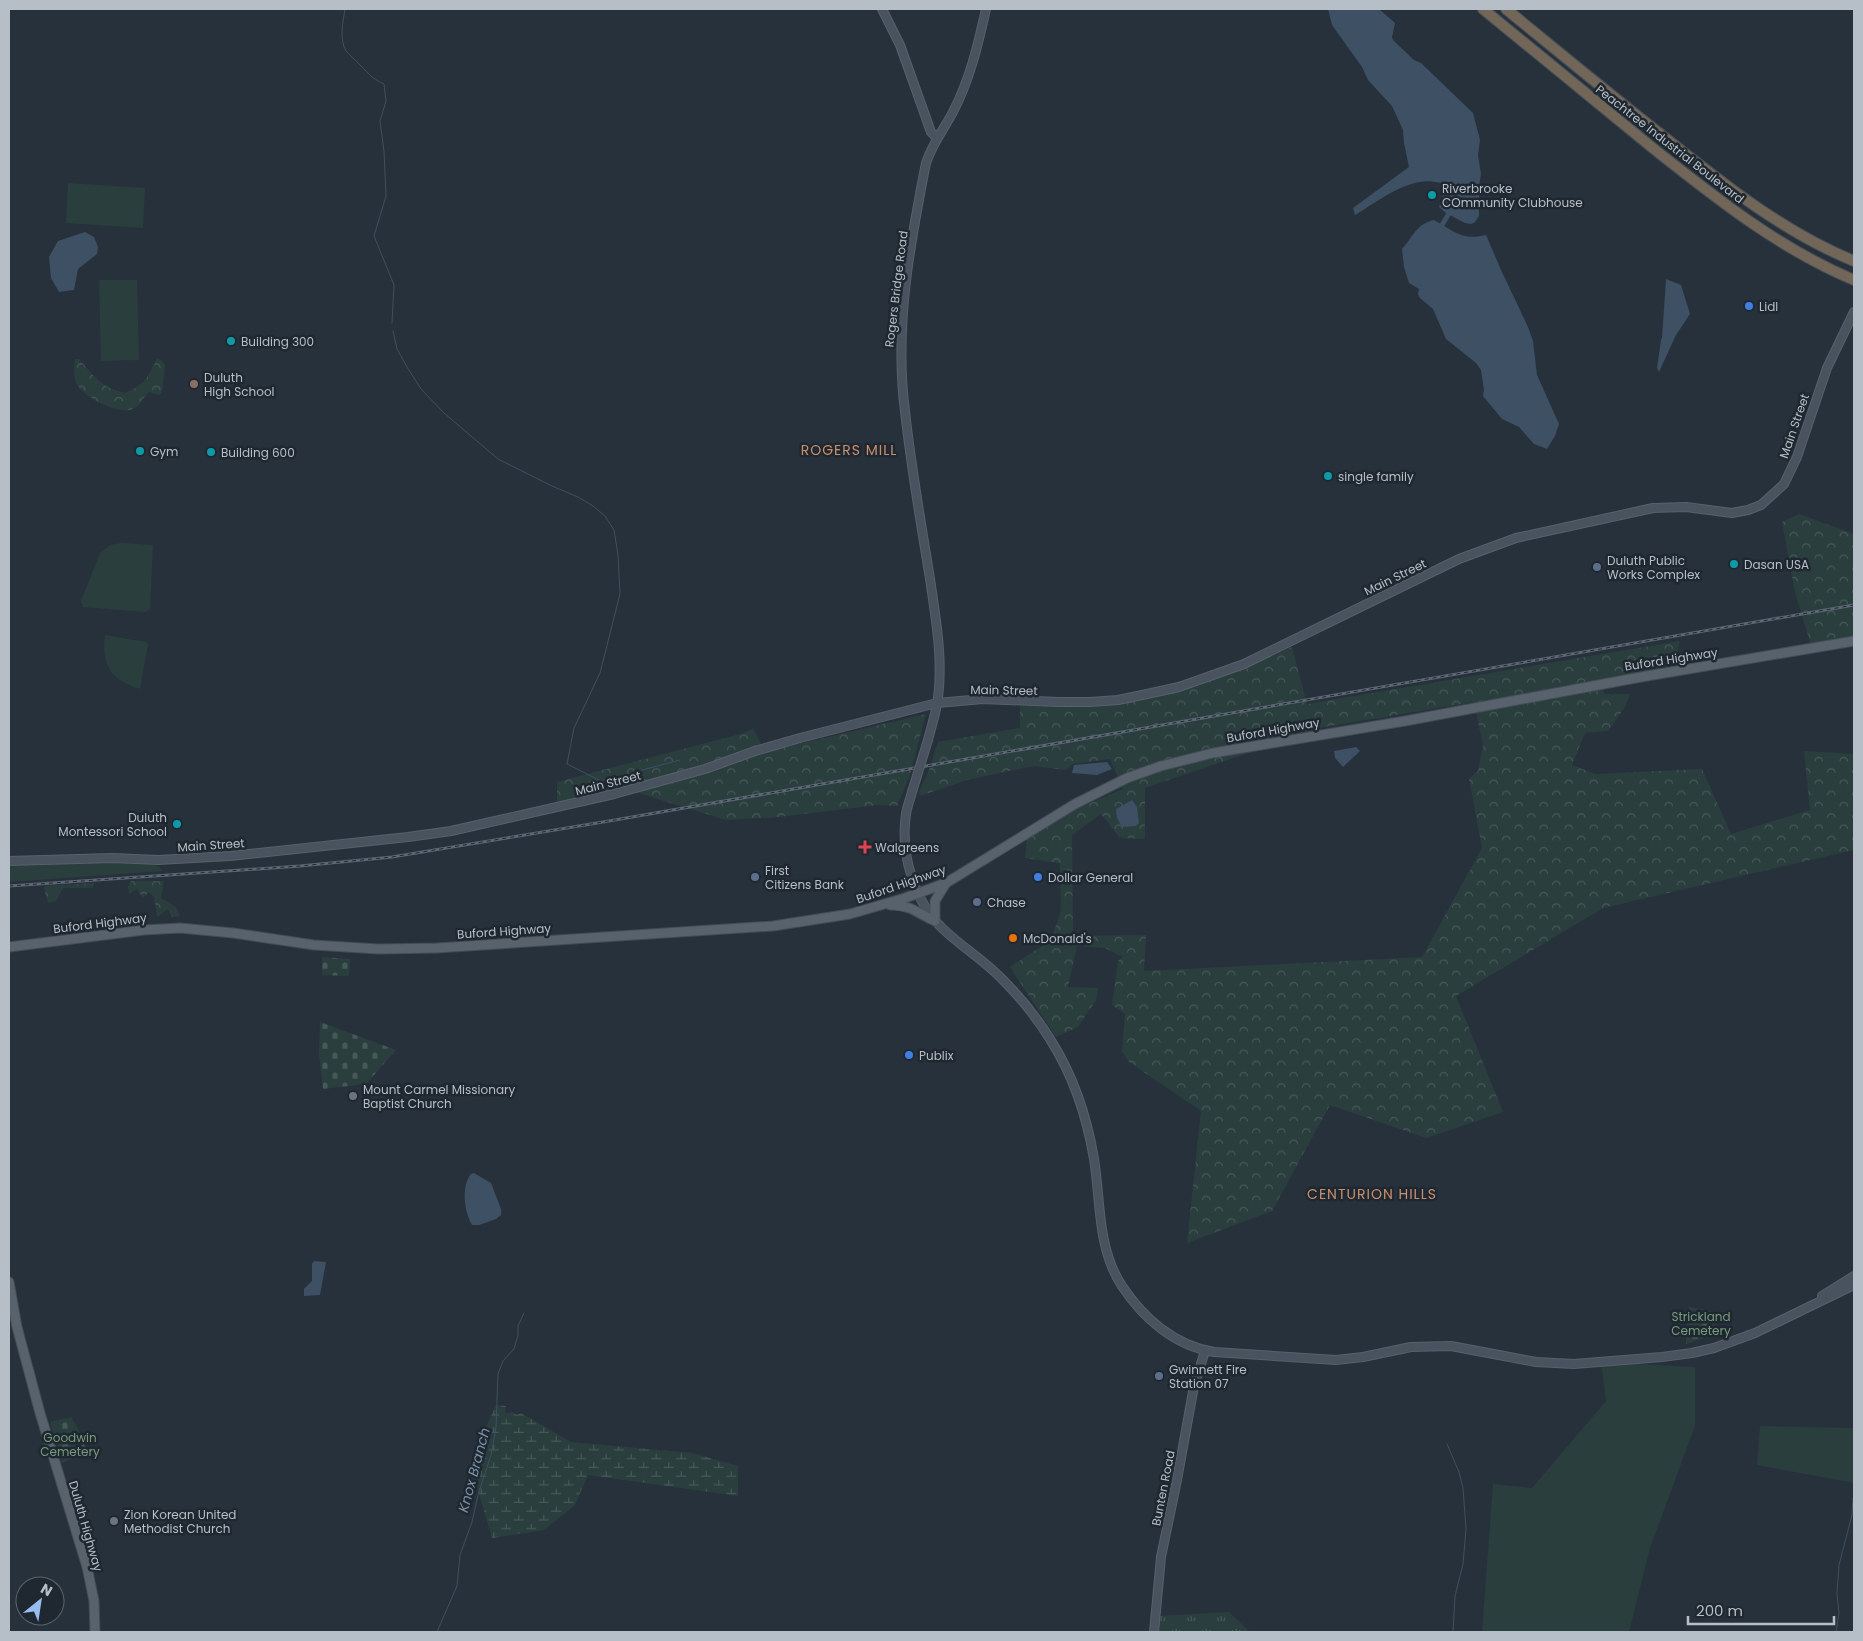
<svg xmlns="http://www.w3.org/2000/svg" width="1863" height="1641" font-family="Poppins,sans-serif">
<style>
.green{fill:#2a3e3e}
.forest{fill:url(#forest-crowns);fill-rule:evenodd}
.wetland{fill:url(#wetland-marsh)}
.cemetery{fill:url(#cemetery-stones)}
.park{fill:url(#park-tufts)}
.water{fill:#3e5063}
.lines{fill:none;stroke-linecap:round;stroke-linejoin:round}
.stream{stroke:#3e5063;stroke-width:1}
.canal{stroke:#3e5063;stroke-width:5}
.secondary-casing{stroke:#58616a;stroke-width:10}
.primary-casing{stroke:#434c55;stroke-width:11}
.highway-casing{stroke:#454e57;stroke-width:12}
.secondary{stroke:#49525f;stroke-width:8}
.primary{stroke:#58626c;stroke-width:9}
.highway{stroke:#716658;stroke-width:10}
.rail-casing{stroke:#5d6773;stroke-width:3}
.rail{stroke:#1f2831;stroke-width:1;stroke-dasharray:4;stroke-linecap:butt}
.secondary-bridge-casing{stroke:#58616a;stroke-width:10;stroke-linecap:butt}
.secondary-bridge{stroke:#49525f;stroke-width:8}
.culture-dot{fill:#0f9aa8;stroke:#1f2831;stroke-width:2}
.shop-dot{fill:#3f7fe0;stroke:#1f2831;stroke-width:2}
.education-dot{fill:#8d6e63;stroke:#1f2831;stroke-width:2}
.service-dot{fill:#5c6f8a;stroke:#1f2831;stroke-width:2}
.health-dot{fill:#e0444e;stroke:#1f2831;stroke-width:2}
.food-dot{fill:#e8710a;stroke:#1f2831;stroke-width:2}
.worship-dot{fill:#6b7280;stroke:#1f2831;stroke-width:2}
.labels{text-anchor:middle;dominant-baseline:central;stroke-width:5;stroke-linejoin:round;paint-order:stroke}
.street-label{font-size:12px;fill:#b6bec7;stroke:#1f2831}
.poi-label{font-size:12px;fill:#b6bec7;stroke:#1f2831;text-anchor:start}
.park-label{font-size:12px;fill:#779b7d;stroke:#1f2831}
.neighbourhood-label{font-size:14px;letter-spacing:1px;fill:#ca906e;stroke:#1f2831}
.water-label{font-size:14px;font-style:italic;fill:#7a91a7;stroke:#1f2831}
</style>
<defs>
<pattern id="forest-crowns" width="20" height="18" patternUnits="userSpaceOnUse" patternTransform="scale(1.25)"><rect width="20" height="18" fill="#2a3e3e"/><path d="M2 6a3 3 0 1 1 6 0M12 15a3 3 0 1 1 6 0" fill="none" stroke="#475858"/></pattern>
<pattern id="wetland-marsh" width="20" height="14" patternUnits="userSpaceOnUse" patternTransform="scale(1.25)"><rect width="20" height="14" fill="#2a3e3e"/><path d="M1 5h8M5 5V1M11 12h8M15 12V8" fill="none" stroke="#475858"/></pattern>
<pattern id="cemetery-stones" width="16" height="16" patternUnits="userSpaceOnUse" patternTransform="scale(1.25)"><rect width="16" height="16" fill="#2a3e3e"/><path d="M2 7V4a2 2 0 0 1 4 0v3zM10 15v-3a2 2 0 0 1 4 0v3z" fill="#475858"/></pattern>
<pattern id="park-tufts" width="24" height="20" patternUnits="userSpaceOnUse" patternTransform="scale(1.25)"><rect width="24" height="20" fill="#2a3e3e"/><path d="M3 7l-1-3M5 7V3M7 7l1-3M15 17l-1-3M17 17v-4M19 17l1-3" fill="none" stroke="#475858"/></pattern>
</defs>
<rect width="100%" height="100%" fill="#27313c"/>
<path class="green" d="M68,183L145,188L143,228L66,223Z
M99,280H137L139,360L101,361Z
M121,543L153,545L150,609L146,612L83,607L81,601L100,553L110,545Z
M105,635L146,642L148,644L140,689C111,680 101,665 105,635Z
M90,862L149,863L158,866L163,871L9,882V864Z
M1601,1362L1695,1367V1426L1650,1548L1629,1632H1482L1493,1484L1532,1488L1606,1401Z
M1760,1426L1854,1428V1483L1757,1465Z"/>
<path class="forest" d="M157,358L162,361L165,365L162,393L159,395L149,392C142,398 141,407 130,410C115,413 86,398 78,386C73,379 74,367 75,359H79C95,377 100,387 125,393C145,384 148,378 157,358Z
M1799,514L1854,534V641L1812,649L1795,592L1782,522Z
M1680,641L1675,665L1598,681L1605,694H1630L1625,707L1608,731L1585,733L1572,765L1595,774L1702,769L1731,834L1810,810L1804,751L1854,754V850L1603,908L1456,996L1503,1112L1426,1138L1330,1105L1272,1211L1187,1243L1201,1111L1129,1062L1122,1051L1125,1014L1112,1005L1118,961L1123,957L1105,948L1077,946L1068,987L1098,988L1096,1000L1078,1027L1056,1037L1010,967L1051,940L1061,911L1060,863L1025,858L1027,838L1077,809L1123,789L1110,759L1073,764L1066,770L1033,766L967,780L920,796L919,792L928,773L938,742L1020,728V703L1128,700L1239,668L1292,647L1307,704ZM1474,702L1483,746L1478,771L1469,779L1482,848L1422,957L1144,971L1146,935L1073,936L1072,835L1101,814L1120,838L1145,839V788L1313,731V729Z
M926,714L910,775L897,806L878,805L778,817L726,820L632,791L557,805V782L744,733L753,728L765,752Z
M131,881H164L161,898L176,907L180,916L172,917L168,909L157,917L154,897L149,892L143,898L137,889L129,894L128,886Z
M95,883L92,888H63L56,901L48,903L44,888V886Z"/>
<path class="wetland" d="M496,1405L506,1406L505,1414L513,1412L517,1415L521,1413L571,1442L692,1453L738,1466V1496L588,1475L575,1505L544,1530L492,1538L470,1463Z"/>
<path class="cemetery" d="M322,957L350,959L349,976L322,975Z
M320,1022L396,1050L366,1084L323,1089L319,1054Z
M1689,1307L1717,1312L1714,1334L1686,1344Z
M71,1417L77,1427L87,1451L62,1463L50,1422Z"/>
<path class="park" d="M1229,1612L1250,1632H1157L1159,1616Z"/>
<path class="water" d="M1328,9H1379L1395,23L1392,37L1393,40L1414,60L1421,63L1473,113L1480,140L1478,155L1481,174L1479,186V216L1475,222L1471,224L1465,223L1446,213L1439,207L1446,185C1415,171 1382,199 1355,215L1353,208L1409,167L1404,143L1403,130L1392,106L1368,80L1362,67L1332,25Z
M1434,220C1454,231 1462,241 1486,235L1501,270L1528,327L1533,341L1537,375L1559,424L1555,436L1547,449L1534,444L1519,427L1502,419L1483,396L1484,390L1481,370L1476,363L1446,339L1433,309L1420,298L1418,294L1419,289L1409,283L1404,267L1402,249C1413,237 1416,224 1434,220Z
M85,232L94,237L98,247L97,254L78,269L74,290L59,292L51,278L49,257L58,241Z
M1666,279L1681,285L1690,314L1676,335L1659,372L1657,368L1661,340L1662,338Z
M1356,747L1360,751L1343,767L1335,758L1334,751Z
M1107,762L1112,769L1097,775L1072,773L1074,765Z
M1132,800L1137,807L1139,823L1136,826L1122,827L1117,818L1116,809Z
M474,1173L491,1183L501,1209V1215L496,1219L479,1225H472C464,1211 461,1186 471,1174Z
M314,1261L326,1262L320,1295L304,1296V1289L312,1281V1264Z"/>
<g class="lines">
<path class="stream" d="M345,9C343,22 339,39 346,51C350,56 356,60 360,65C371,76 370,77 384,84L386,101L380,121L384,151L386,196L374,236L394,285L392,323
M393,331L397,349L407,367L421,389L444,413L498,459L552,486L578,497L593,506L605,516L614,530L618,555L620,594L600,673L574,728L567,764L601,781L680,760
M1447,1444L1459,1472L1463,1488L1466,1529L1463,1564L1455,1596L1453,1632
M437,1632L457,1586L460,1555L472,1522L478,1495L491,1455L496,1428L498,1374L503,1361L514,1349L518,1335V1326L524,1313
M1836,1632L1839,1613L1837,1594L1839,1565L1852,1515L1853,1498"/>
<path class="canal" d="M1442,225L1448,215"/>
<defs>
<path id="secondary" d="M882,9L900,45L931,132L937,138
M928,740C931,728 935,716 937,704C944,663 936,620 930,579C921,523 911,467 905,411C894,328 910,244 926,163C932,144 944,129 953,112C970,79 978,45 986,9
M912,792C910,800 907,807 906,814C900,854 914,901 943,929C962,947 985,961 1003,980C1021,998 1037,1018 1050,1039C1073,1075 1087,1117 1094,1159C1101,1202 1097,1248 1122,1286C1143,1318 1175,1346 1214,1352L1336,1360L1363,1357L1411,1347L1451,1346L1536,1362L1574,1364L1662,1357L1692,1353L1714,1348L1755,1333L1854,1285
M9,861L113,858L158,860L230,856L408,837L451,831L614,794L705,769L755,751L800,738L937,703L983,699L1059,702H1090L1118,700L1147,694L1179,687L1244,664L1459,559L1516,538L1653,508L1686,507L1732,513L1748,510L1761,505L1784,484L1797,457L1827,368L1854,312
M1822,1296L1854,1276
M1154,1632L1161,1557L1177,1480L1194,1386L1205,1351"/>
<path id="primary" d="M890,905C913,906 915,912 935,921V901L946,883
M9,947L144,930L180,928L233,933L314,945L378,949L437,948L773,926L850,914L905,898L946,883L1075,804L1127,778L1161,766L1213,753L1405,721L1641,677L1854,641
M9,1282L17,1327L40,1413L87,1567L94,1601L95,1632"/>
<path id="highway" d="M1483,9C1540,55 1597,102 1654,149C1717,199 1780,249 1854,280
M1506,9C1560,53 1613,97 1668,140C1726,186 1785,233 1854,261"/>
</defs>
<use href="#secondary" class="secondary-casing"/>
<use href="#primary" class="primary-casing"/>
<use href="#highway" class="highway-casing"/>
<use href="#secondary" class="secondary"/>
<use href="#primary" class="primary"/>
<use href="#highway" class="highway"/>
<defs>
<path id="rail" d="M9,886L300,866L392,857L609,821L1854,605"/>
</defs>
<use href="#rail" class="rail-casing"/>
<use href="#rail" class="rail"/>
<defs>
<path id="secondary-bridge" d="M912,792L928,740"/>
</defs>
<use href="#secondary-bridge" class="secondary-bridge-casing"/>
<use href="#secondary-bridge" class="secondary-bridge"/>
</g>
<g class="culture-dot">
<circle cx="1432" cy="195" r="5"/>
<circle cx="231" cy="341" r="5"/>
<circle cx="140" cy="451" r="5"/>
<circle cx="211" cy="452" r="5"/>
<circle cx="1328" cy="476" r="5"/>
<circle cx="1734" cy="564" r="5"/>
<circle cx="177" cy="824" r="5"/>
</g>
<g class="shop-dot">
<circle cx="1749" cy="306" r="5"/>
<circle cx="1038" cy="877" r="5"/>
<circle cx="909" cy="1055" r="5"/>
</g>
<circle class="education-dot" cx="194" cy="384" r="5"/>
<g class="service-dot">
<circle cx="1597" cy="567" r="5"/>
<circle cx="755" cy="877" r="5"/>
<circle cx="977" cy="902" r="5"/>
<circle cx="1159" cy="1376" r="5"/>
</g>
<path class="health-dot" d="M862.5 839.5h5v5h5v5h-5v5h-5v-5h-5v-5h5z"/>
<circle class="food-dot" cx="1013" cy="938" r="5"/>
<g class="worship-dot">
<circle cx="353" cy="1096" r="5"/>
<circle cx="114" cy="1521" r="5"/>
</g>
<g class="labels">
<g class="street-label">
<text transform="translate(1670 144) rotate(38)">Peachtree Industrial Boulevard</text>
<text transform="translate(896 289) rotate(-83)">Rogers Bridge Road</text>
<text transform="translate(1794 426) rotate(-71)">Main Street</text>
<text transform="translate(1395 577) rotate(-26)">Main Street</text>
<text transform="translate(1671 659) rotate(-9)">Buford Highway</text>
<text transform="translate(1004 690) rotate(1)">Main Street</text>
<text transform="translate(1273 730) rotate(-10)">Buford Highway</text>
<text transform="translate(608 783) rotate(-14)">Main Street</text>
<text transform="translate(211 845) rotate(-4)">Main Street</text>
<text transform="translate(901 884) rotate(-19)">Buford Highway</text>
<text transform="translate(100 923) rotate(-7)">Buford Highway</text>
<text transform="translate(504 931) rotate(-4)">Buford Highway</text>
<text transform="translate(1163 1488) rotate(-79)">Bunten Road</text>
<text transform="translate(86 1526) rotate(74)">Duluth Highway</text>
</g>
<g class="poi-label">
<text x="1442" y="188">Riverbrooke<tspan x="1442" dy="14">COmmunity Clubhouse</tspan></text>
<text x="1759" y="306">Lidl</text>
<text x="241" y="341">Building 300</text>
<text x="204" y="377">Duluth<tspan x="204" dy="14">High School</tspan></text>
<text x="150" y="451">Gym</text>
<text x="221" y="452">Building 600</text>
<text x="1338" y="476">single family</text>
<text x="1607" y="560">Duluth Public<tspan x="1607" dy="14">Works Complex</tspan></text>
<text x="1744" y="564">Dasan USA</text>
<text x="167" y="817" text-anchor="end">Duluth<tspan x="167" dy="14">Montessori School</tspan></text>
<text x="875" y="847">Walgreens</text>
<text x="765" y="870">First<tspan x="765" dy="14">Citizens Bank</tspan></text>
<text x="1048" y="877">Dollar General</text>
<text x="987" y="902">Chase</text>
<text x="1023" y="938">McDonald's</text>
<text x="919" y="1055">Publix</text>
<text x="363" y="1089">Mount Carmel Missionary<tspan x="363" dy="14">Baptist Church</tspan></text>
<text x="1169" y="1369">Gwinnett Fire<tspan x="1169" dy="14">Station 07</tspan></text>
<text x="124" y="1514">Zion Korean United<tspan x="124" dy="14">Methodist Church</tspan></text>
</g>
<g class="park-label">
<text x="1701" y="1316">Strickland<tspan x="1701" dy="14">Cemetery</tspan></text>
<text x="70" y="1437">Goodwin<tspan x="70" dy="14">Cemetery</tspan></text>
</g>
<g class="neighbourhood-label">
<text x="849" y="450">ROGERS MILL</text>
<text x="1372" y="1194">CENTURION HILLS</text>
</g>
<g class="water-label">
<text transform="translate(474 1470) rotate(-75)">Knox Branch</text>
</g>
</g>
<rect width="1863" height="1641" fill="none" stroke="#b6bec7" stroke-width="20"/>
<g transform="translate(40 1601) rotate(30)"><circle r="24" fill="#1f2831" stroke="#5b646d"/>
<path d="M0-4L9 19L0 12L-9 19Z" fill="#95bded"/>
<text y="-8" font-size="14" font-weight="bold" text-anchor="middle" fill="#b6bec7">N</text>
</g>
<path d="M1688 1616v8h146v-8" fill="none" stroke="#b6bec7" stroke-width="2.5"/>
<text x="1696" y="1616" font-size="15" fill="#b6bec7" stroke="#1f2831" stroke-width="4" paint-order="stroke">200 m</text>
</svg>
